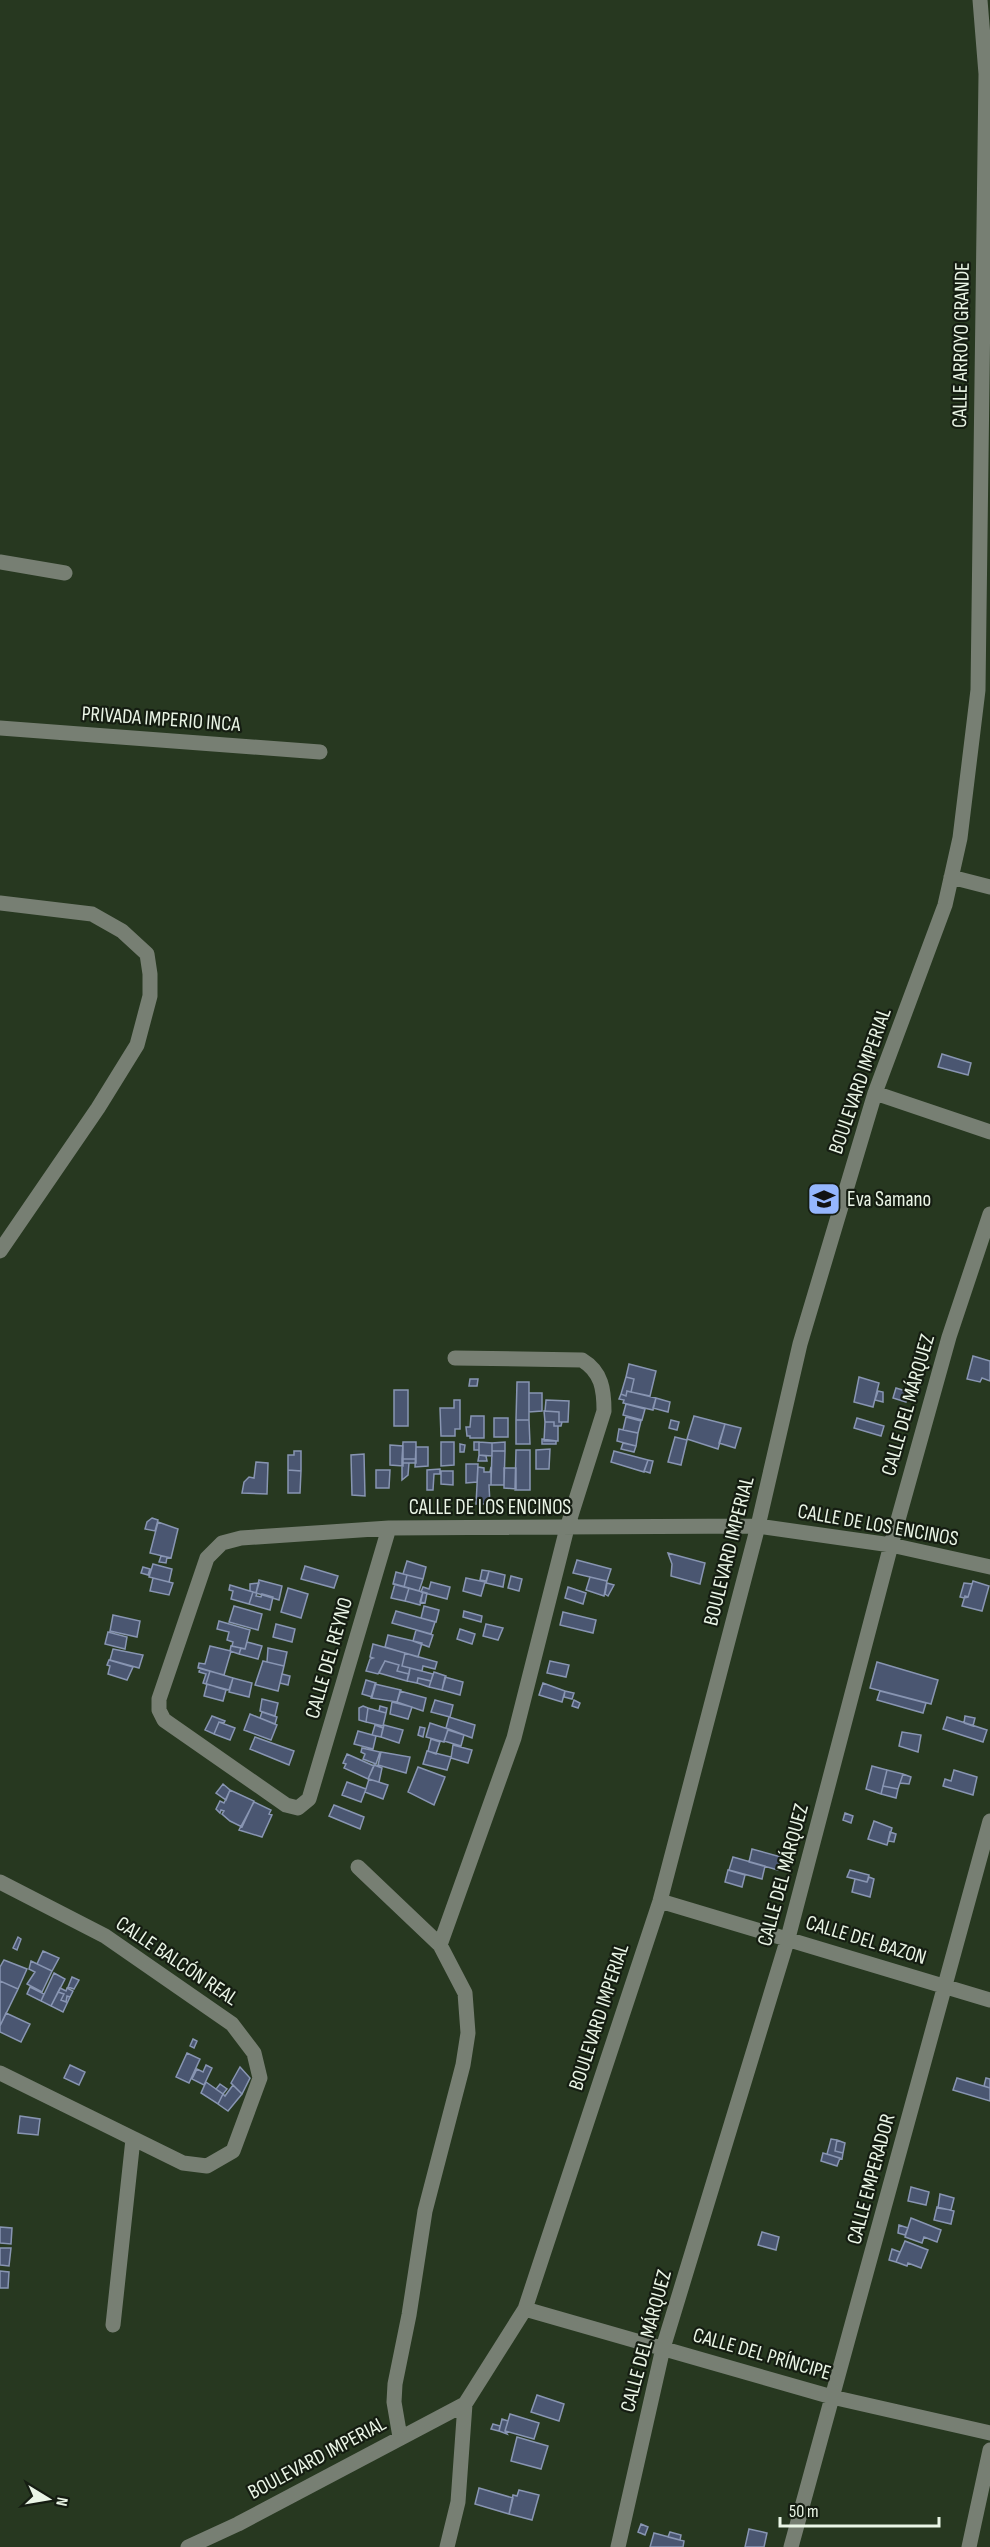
<svg xmlns="http://www.w3.org/2000/svg" width="990" height="2547" font-family="'Sofia Sans Condensed',sans-serif">
<style>
.building{fill:#4a5671;stroke:#8895b2;stroke-width:1.5}
.lines{fill:none;stroke-linecap:round;stroke-linejoin:round}
.minor{stroke:#777f73;stroke-width:15}
.labels{text-anchor:middle;dominant-baseline:central;stroke-width:4.5;stroke-linejoin:round;paint-order:stroke}
.street-label{font-size:21px;fill:#eaf5e6;stroke:#151d12}
.poi-label{font-size:21px;fill:#eaf5e6;stroke:#151d12;text-anchor:start}
</style>
<rect width="100%" height="100%" fill="#273820"/>
<path class="building" d="M942,1054L971,1063L968,1075L938,1067Z
M973,1356L990,1361V1381L982,1378L980,1382L967,1379Z
M629,1364L656,1371L650,1396L631,1392L634,1379L626,1377Z
M626,1377L634,1379L631,1392L627,1391L626,1396L621,1394Z
M859,1377L879,1383L873,1407L854,1402Z
M470,1379H478L477,1386H469Z
M517,1382H529V1420H516Z
M896,1388L909,1392L906,1402L893,1398Z
M394,1390H408V1426H394Z
M627,1391L656,1398L653,1410L623,1403L624,1400L619,1399L621,1394L626,1396Z
M878,1391L883,1392V1402L875,1400Z
M529,1393H542V1411L529,1412Z
M656,1398L670,1402L668,1412L653,1408Z
M454,1400H460V1429H455V1436H441L440,1408H454Z
M546,1400L569,1401L568,1422H559V1412L545,1411Z
M626,1404L645,1409L642,1420L623,1415Z
M544,1411L559,1412V1422H562L561,1426H554V1422H545Z
M471,1416H484V1438H470V1436H467L466,1427H470Z
M694,1416L725,1424L718,1449L687,1439Z
M626,1417L641,1421L638,1433L623,1430Z
M494,1418H508V1437H494Z
M857,1418L884,1426L881,1436L854,1428Z
M516,1420H529L530,1444H516Z
M671,1420L679,1422L677,1430L669,1428Z
M545,1422H554V1426H558V1441H544Z
M725,1424L741,1428L735,1448L719,1443Z
M619,1429L638,1433L636,1446L617,1441Z
M675,1437L687,1440L681,1465L668,1462Z
M542,1439L556,1441V1444H542Z
M403,1442H416V1459H402Z
M441,1442H454V1465L441,1466Z
M474,1442H479V1450H474Z
M479,1442L492,1443V1456L479,1455Z
M505,1442V1451H492V1443Z
M623,1443L636,1446L634,1452L621,1449Z
M460,1444L465,1445L464,1452H460Z
M390,1445L403,1446V1466L390,1465Z
M416,1447H428V1466L415,1467Z
M550,1449L549,1469H536V1450Z
M516,1450H530V1490H515Z
M294,1451H301V1471L288,1470V1455H294Z
M492,1451H505L504,1485H491Z
M614,1451L648,1460L644,1472L611,1462Z
M364,1454L365,1496L352,1495L351,1455Z
M479,1455L486,1456L487,1461H478Z
M402,1459H416V1463H402Z
M648,1460L653,1461L650,1473L644,1471Z
M256,1462L268,1463L267,1494L242,1493L244,1482L249,1477L254,1478Z
M402,1463H409L408,1475L402,1480Z
M466,1464H478L477,1482L466,1483Z
M478,1467L484,1468V1472H490L491,1467V1485H489L490,1504H476Z
M504,1468H516V1489L504,1488Z
M440,1469V1474H434L433,1490H427V1470Z
M288,1470L301,1471L300,1493H288Z
M376,1470H390L389,1488H376Z
M441,1471H453V1485L441,1484Z
M152,1518L158,1520L155,1531L145,1529L147,1522Z
M158,1522L178,1529L171,1558L150,1553Z
M668,1553L705,1563L700,1584L671,1576L672,1564Z
M161,1556L167,1557L166,1563L159,1562Z
M577,1560L611,1569L607,1581L573,1573Z
M407,1561L426,1567L423,1579L403,1574Z
M153,1564L172,1569L169,1582L149,1577Z
M305,1566L338,1576L334,1588L301,1579Z
M143,1567L150,1569L148,1575L141,1573Z
M482,1570L489,1571L486,1581L480,1580Z
M489,1571L505,1575L503,1587L486,1583Z
M396,1572L407,1575L404,1587L393,1584Z
M407,1575L423,1579L419,1591L404,1587Z
M511,1576L522,1579L519,1591L508,1588Z
M590,1577L607,1581L604,1596L586,1590Z
M153,1578L173,1583L169,1595L150,1591Z
M466,1578L485,1582L481,1596L463,1591Z
M259,1580L282,1586L279,1600L256,1593Z
M973,1581L989,1586L982,1611L962,1606L965,1596L968,1597Z
M431,1582L450,1587L447,1599L421,1592L423,1587L429,1589Z
M259,1583L256,1593L250,1591V1584Z
M607,1583L614,1585L608,1596L605,1594Z
M964,1583L972,1584L968,1597L964,1598L960,1597Z
M395,1584L409,1588L405,1601L391,1598Z
M230,1585L253,1592L249,1604L231,1599L233,1591L229,1590Z
M568,1587L586,1593L583,1604L565,1598Z
M288,1588L308,1594L301,1618L281,1612Z
M409,1588L423,1592L420,1605L405,1601Z
M253,1592L257,1593L256,1596L261,1597L262,1594L273,1597L270,1610L249,1604Z
M423,1592L427,1593L425,1603L420,1602Z
M234,1606L262,1614L258,1630L229,1622Z
M424,1606L439,1610L436,1622L421,1618Z
M396,1611L435,1622L431,1634L392,1623Z
M464,1611L482,1616L481,1622L463,1617Z
M563,1612L596,1620L593,1633L560,1625Z
M113,1615L140,1621L137,1637L110,1631Z
M219,1621L250,1630L245,1649L232,1646L233,1642L227,1640L229,1632L217,1629Z
M276,1624L295,1629L292,1642L273,1637Z
M486,1624L503,1628L498,1640L483,1636Z
M460,1629L475,1634L472,1644L457,1639Z
M416,1630L433,1635L429,1647L413,1641Z
M108,1632L127,1637L125,1649L105,1644Z
M388,1635L422,1643L418,1657L385,1647Z
M247,1642L262,1646L258,1659L239,1654L241,1648L245,1649Z
M373,1644L405,1653L402,1666L410,1668L409,1674L397,1671L399,1665L385,1661L378,1674L366,1671L370,1659L373,1658L370,1657Z
M210,1646L231,1651L224,1675L198,1668L199,1663L205,1664Z
M231,1646L241,1648L239,1654L230,1651Z
M268,1648L287,1652L284,1666L267,1662Z
M113,1649L143,1655L139,1668L110,1660Z
M405,1653L437,1662L435,1669L423,1666L422,1671L402,1666Z
M109,1660L133,1667L127,1680L108,1674L110,1666L107,1665Z
M263,1661L284,1666L278,1691L255,1685Z
M385,1661L399,1665L397,1671L409,1674L407,1681L379,1673Z
M550,1661L569,1665L566,1677L547,1673Z
M877,1662L938,1680L931,1704L870,1688Z
M200,1668L210,1671L206,1684L203,1683L206,1674L199,1672Z
M410,1668L433,1674L431,1681L418,1678L417,1683L407,1681Z
M210,1671L233,1678L229,1690L206,1684Z
M434,1672L446,1676L442,1690L429,1687Z
M282,1674L290,1676L288,1685L280,1683Z
M445,1677L463,1682L460,1695L442,1690Z
M233,1678L252,1683L249,1697L229,1692Z
M418,1678L431,1681L429,1687L417,1683Z
M366,1680L376,1683L372,1697L362,1694Z
M543,1683L565,1691L562,1702L539,1695Z
M207,1684L226,1690L223,1701L204,1696Z
M375,1684L401,1690L397,1702L371,1698Z
M400,1691L426,1698L423,1711L397,1702Z
M565,1691L574,1693L572,1699L564,1697Z
M880,1691L926,1703L923,1713L877,1700Z
M262,1699L278,1703L275,1716L260,1711Z
M435,1700L453,1705L450,1717L431,1712Z
M574,1700L580,1703L578,1708L572,1706Z
M392,1702L412,1707L408,1719L390,1714Z
M363,1706L368,1708L366,1722L359,1720V1708Z
M380,1706L387,1708L386,1713L379,1711Z
M368,1708L386,1713L383,1726L366,1722Z
M262,1712L277,1717L275,1724L260,1718Z
M250,1714L277,1725L271,1740L244,1730Z
M212,1716L225,1721L224,1723L219,1722L214,1734L205,1730Z
M965,1716L975,1718L973,1726L964,1723Z
M449,1717L475,1725L472,1738L446,1728Z
M947,1717L987,1730L983,1742L943,1729Z
M219,1722L235,1728L230,1740L214,1734Z
M430,1723L448,1729L444,1742L426,1737Z
M375,1725L383,1728L381,1737L372,1735Z
M384,1725L403,1730L399,1743L381,1737Z
M420,1727L425,1728L423,1737L418,1735Z
M448,1730L464,1735L461,1746L444,1741Z
M358,1731L376,1736L373,1749L354,1744Z
M902,1732L921,1735L918,1752L899,1746Z
M255,1737L294,1751L289,1765L250,1749Z
M431,1739L440,1742L436,1754L428,1751Z
M453,1745L472,1750L468,1763L451,1758Z
M362,1748L380,1752L376,1764L363,1759L365,1754L361,1752Z
M427,1751L451,1757L447,1770L423,1764Z
M381,1752L410,1757L406,1773L378,1765Z
M347,1754L374,1766L368,1779L344,1768L346,1764L343,1763Z
M374,1765L382,1768L379,1782L368,1779Z
M872,1766L887,1770L881,1794L866,1789Z
M418,1767L445,1777L434,1805L408,1792Z
M887,1770L903,1774L898,1789L883,1786Z
M954,1770L977,1777L973,1795L943,1786L945,1779L951,1781Z
M903,1774L911,1777L909,1784L900,1783Z
M369,1779L388,1785L383,1799L365,1792Z
M347,1782L366,1789L361,1802L342,1795Z
M223,1784L230,1790L226,1800L216,1793Z
M883,1786L898,1789L896,1798L881,1794Z
M230,1790L254,1801L242,1827L230,1821L222,1814L224,1811L221,1810L220,1813L216,1809L220,1801L224,1803Z
M254,1802L271,1810L269,1814L272,1815L262,1837L239,1830Z
M334,1805L364,1817L360,1829L329,1816Z
M845,1813L853,1816L851,1823L843,1820Z
M874,1821L892,1828L887,1845L868,1839Z
M890,1832L896,1834L894,1842L888,1841Z
M752,1849L781,1857L778,1870L749,1862Z
M733,1857L765,1866L762,1879L729,1870Z
M728,1870L745,1875L742,1887L725,1882Z
M850,1870L869,1875L867,1882L847,1877Z
M869,1877L874,1879L870,1897L852,1892L855,1879L867,1882Z
M18,1937L21,1939L17,1950L13,1948Z
M43,1951L59,1958L52,1971L37,1964Z
M4,1960L27,1969L18,1989L0,1981V1967Z
M31,1961L52,1971L42,1992L27,1984L35,1972L29,1969Z
M54,1973L65,1979L51,2006L41,2001Z
M72,1977L79,1980L74,1989L68,1987Z
M0,1981L18,1989L0,2026Z
M30,1987L44,1994L41,2001L27,1994Z
M60,1988L66,1991L67,1988L73,1991L70,1997L67,1996L66,2002L61,2000L64,1994L58,1992Z
M58,1992L64,1994L61,2000L66,2002L67,1996L70,1997L63,2012L51,2006Z
M6,2013L30,2024L21,2042L0,2032V2026Z
M193,2039L197,2041L194,2048L190,2046Z
M187,2053L200,2059L189,2083L176,2077Z
M70,2065L85,2072L79,2085L64,2078Z
M206,2065L212,2068L204,2085L192,2079L197,2069L203,2072Z
M240,2067L250,2078L242,2094L231,2083Z
M957,2078L990,2088V2101L953,2090Z
M986,2078L990,2079V2088L984,2086Z
M206,2082L223,2094L218,2104L201,2093Z
M220,2084L227,2089L223,2094L216,2089Z
M233,2085L242,2094L228,2111L218,2104L223,2094L225,2096Z
M20,2116L40,2119L38,2135L18,2133Z
M831,2139L837,2140L835,2151L843,2153L842,2159L827,2154Z
M837,2140L845,2143L843,2153L835,2151Z
M823,2153L840,2158L837,2166L821,2161Z
M911,2187L929,2192L926,2205L908,2201Z
M940,2194L954,2198L951,2210L938,2208Z
M937,2207L954,2211L951,2224L934,2220Z
M911,2218L941,2230L937,2242L924,2237L922,2243L905,2237Z
M899,2225L908,2228L905,2235L898,2233Z
M0,2227L12,2228L11,2244L0,2243Z
M762,2232L779,2237L776,2250L758,2245Z
M905,2241L928,2250L921,2268L908,2263L907,2266L896,2262Z
M0,2248H11L9,2266L0,2265Z
M892,2249L900,2252L896,2262L889,2260Z
M0,2271L9,2272L8,2288H0Z
M537,2395L564,2404L559,2421L531,2412Z
M510,2414L539,2423L534,2439L505,2431Z
M502,2419L508,2421L505,2431L507,2434L499,2431Z
M493,2424L500,2426L499,2431L491,2429Z
M517,2437L548,2446L541,2469L511,2461Z
M479,2488L513,2498L509,2514L475,2504Z
M519,2490L539,2495L532,2520L509,2514L513,2495L517,2496Z
M641,2524L648,2527L645,2535L638,2532Z
M749,2529L767,2533L764,2547H745Z
M670,2532L681,2535L680,2540L668,2537Z
M654,2533L684,2541L683,2547H650Z"/>
<g class="lines">
<path class="minor" d="M0,562L65,573
M0,728L320,752
M951,877L990,887
M0,903L92,914L122,931L147,954L150,974V996L137,1045L98,1108L0,1251
M875,1093L990,1132
M389,1528L309,1799L298,1808L286,1805L164,1720L159,1710V1699L207,1558L222,1543L241,1538L389,1528L758,1526L891,1545L990,1567
M358,1867L440,1945L465,1993L468,2033L463,2065L425,2211L409,2315L395,2384L394,2402L400,2437
M0,1882L105,1936L232,2024L254,2053L260,2078L233,2151L207,2166L183,2163L0,2073
M660,1901L990,2000
M440,1945L514,1738L567,1528L604,1411C604,1390 602,1372 582,1360L455,1358
M525,2309L832,2397L990,2433
M113,2325L133,2139
M188,2547L238,2524L465,2404L525,2309L660,1901L758,1526L800,1344L875,1093L945,905L960,838L978,690L986,74L980,0
M447,2547L458,2502L465,2404
M618,2547L663,2348L788,1938L891,1545L949,1337L990,1214
M791,2547L990,1821
M969,2547L990,2450"/>
</g>
<defs>
<symbol id="school-square" viewBox="-11 -11 22 22"><rect x="-9" y="-9" width="18" height="18" rx="4" fill="#95b6fd" stroke="#151d12"/><path d="M0-5L7-2L0 1L-7-2ZM-4 1L0 2.5L4 1V4Q0 6-4 4Z" fill="#111"/></symbol>
</defs>
<g fill-rule="evenodd">
<use href="#school-square" x="805" y="1180" width="38" height="38"/>
</g>
<g class="labels">
<g class="street-label">
<text transform="translate(961 345) rotate(-89)">CALLE ARROYO GRANDE</text>
<text transform="translate(161 719) rotate(4)">PRIVADA IMPERIO INCA</text>
<text transform="translate(860 1081) rotate(-71)">BOULEVARD IMPERIAL</text>
<text transform="translate(908 1405) rotate(-74)">CALLE DEL MÁRQUEZ</text>
<text x="490" y="1507">CALLE DE LOS ENCINOS</text>
<text transform="translate(878 1525) rotate(10)">CALLE DE LOS ENCINOS</text>
<text transform="translate(729 1551) rotate(-76)">BOULEVARD IMPERIAL</text>
<text transform="translate(329 1658) rotate(-74)">CALLE DEL REYNO</text>
<text transform="translate(783 1875) rotate(-75)">CALLE DEL MÁRQUEZ</text>
<text transform="translate(866 1940) rotate(17)">CALLE DEL BAZON</text>
<text transform="translate(177 1961) rotate(34)">CALLE BALCÓN REAL</text>
<text transform="translate(599 2017) rotate(-72)">BOULEVARD IMPERIAL</text>
<text transform="translate(871 2179) rotate(-75)">CALLE EMPERADOR</text>
<text transform="translate(646 2341) rotate(-75)">CALLE DEL MÁRQUEZ</text>
<text transform="translate(762 2354) rotate(16)">CALLE DEL PRÍNCIPE</text>
<text transform="translate(317 2458) rotate(-28)">BOULEVARD IMPERIAL</text>
</g>
<g class="poi-label">
<text x="847" y="1199">Eva Samano</text>
</g>
</g>
<g transform="translate(48 2499) rotate(101)" stroke="#151d12" stroke-width="4.5" paint-order="stroke">
<path d="M0-4.5L10 22L0 15L-10 22Z" fill="#eaf5e6"/>
<text y="-9" font-size="16" font-weight="bold" text-anchor="middle" fill="#eaf5e6">N</text>
</g>
<path d="M780 2517v9h159v-9" fill="none" stroke="#eaf5e6" stroke-width="3"/>
<text x="789" y="2517" font-size="18" fill="#eaf5e6" stroke="#151d12" stroke-width="4.5" paint-order="stroke">50 m</text>
</svg>
